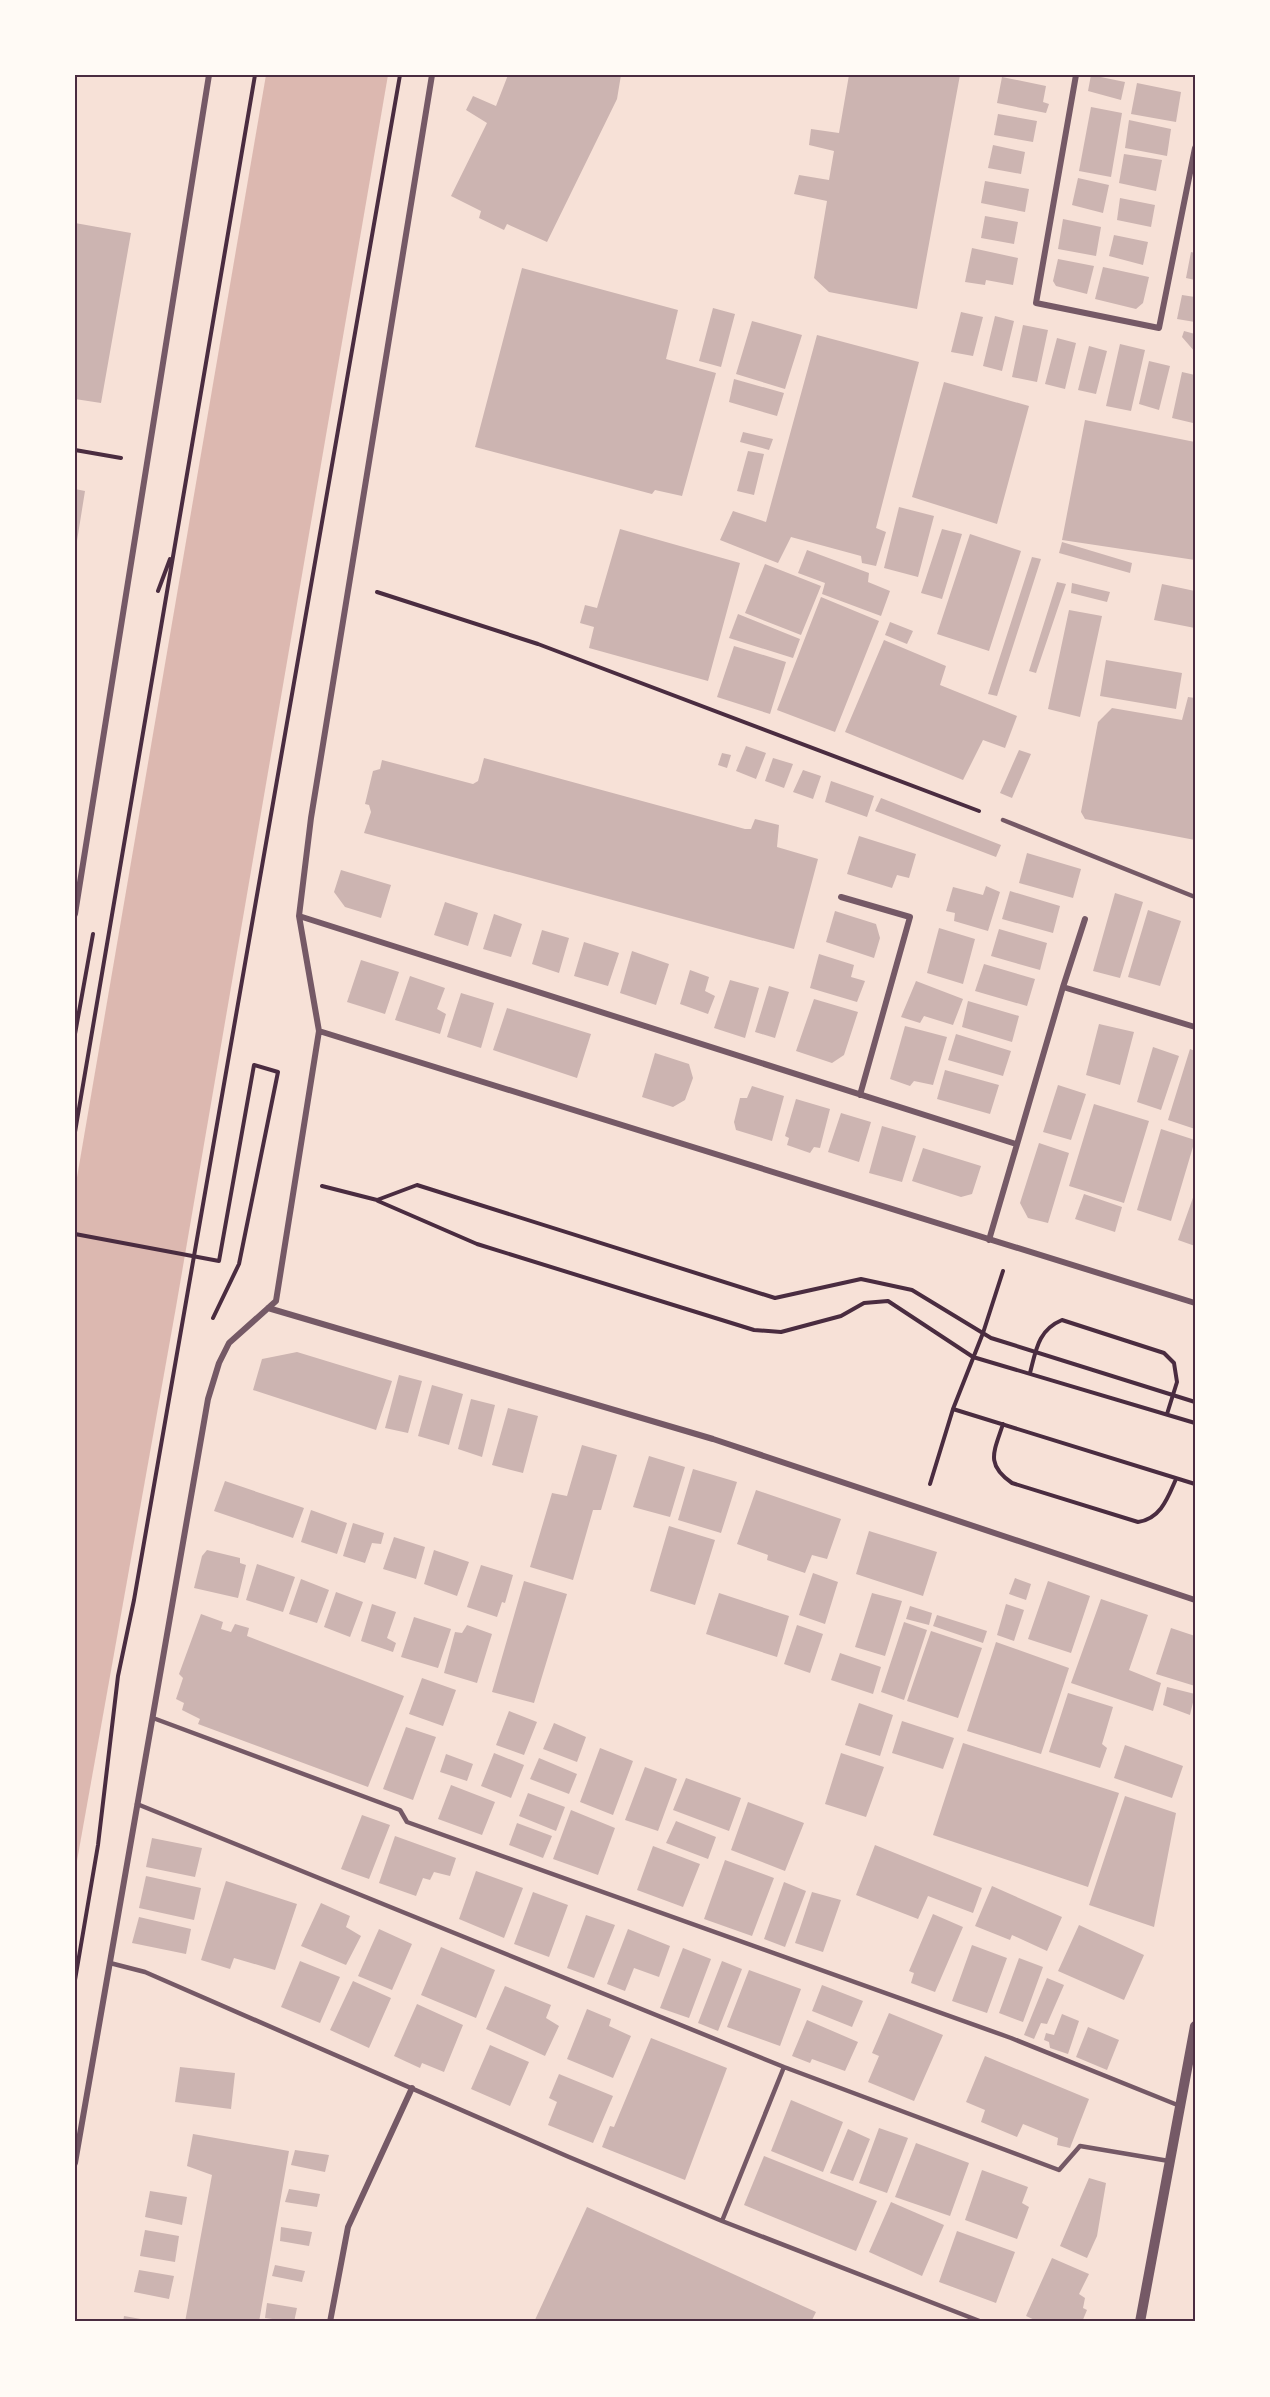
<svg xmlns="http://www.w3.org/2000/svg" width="1270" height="2397" font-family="Overpass,sans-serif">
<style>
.water{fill:#dcb8b0}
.building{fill:#ccb4b1}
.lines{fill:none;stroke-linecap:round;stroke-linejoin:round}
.path{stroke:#4a2c40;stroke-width:4}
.service{stroke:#755966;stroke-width:4.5}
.minor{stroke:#755966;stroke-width:6}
.tertiary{stroke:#755966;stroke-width:10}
.neatline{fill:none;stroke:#4a2c40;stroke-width:2}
</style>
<rect width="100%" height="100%" fill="#f7e1d7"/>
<path class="water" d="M266,75H388L176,1307L75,1872V1189Z"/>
<path class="building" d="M508,75H621L617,99L547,242L507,224L504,230L479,218L481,211L451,196L487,123L466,110L473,96L496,106Z
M849,75H960L917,309L829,292L814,278L827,201L794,194L799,175L829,180L834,151L809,145L811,129L839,133Z
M1091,75L1125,82L1121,100L1088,91Z
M1002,77L1046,86L1043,102L1049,104L1046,113L997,103Z
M1137,83L1181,92L1176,122L1131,114Z
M1091,107L1122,113L1111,177L1079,171Z
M998,114L1037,121L1033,142L994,135Z
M1129,120L1171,129L1167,156L1125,148Z
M993,145L1025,152L1021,174L988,168Z
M1124,154L1162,160L1156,191L1119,183Z
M1078,178L1109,185L1103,213L1072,205Z
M985,181L1029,189L1025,212L981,203Z
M1120,198L1155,205L1151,227L1117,220Z
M985,216L1018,222L1014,244L981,238Z
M1063,219L1101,227L1096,256L1058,249Z
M75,223L131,233L101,403L75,399Z
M1114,235L1148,242L1143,265L1109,256Z
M972,248L1018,258L1013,285L986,280L985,285L965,282Z
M1191,252L1195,253V280L1186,278Z
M1058,259L1094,266L1087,294L1056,286L1053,281Z
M1103,267L1149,277L1143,303L1136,309L1095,299Z
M522,268L678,310L666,359L716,373L682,496L655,490L652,494L475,447Z
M1182,295L1195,297V322L1177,319Z
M713,308L735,314L721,367L699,361Z
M961,312L983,317L973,356L951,352Z
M995,316L1014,321L1002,371L983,366Z
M752,321L802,335L785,389L736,374Z
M1023,325L1048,330L1037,382L1012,377Z
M1184,331L1195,334V352L1182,337Z
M817,335L919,362L876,528L886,532L876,566L862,563L861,556L791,537L778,563L720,540L733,511L766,522Z
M1057,338L1076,343L1065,389L1045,384Z
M1120,344L1145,350L1131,411L1106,406Z
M1089,346L1107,351L1096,394L1078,390Z
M1149,361L1170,366L1159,410L1139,404Z
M1182,372L1195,375L1193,423L1172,418Z
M734,379L784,393L777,416L729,402Z
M944,382L1029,406L997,524L912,497Z
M1085,420L1195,442V560L1062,540Z
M743,432L773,439L769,450L740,442Z
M748,451L764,454L754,495L737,491Z
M75,489L85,491L76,547H75Z
M899,507L934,516L918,577L884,568Z
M620,529L740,563L708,681L589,648L594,627L580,623L585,605L597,608Z
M942,529L962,534L942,599L921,593Z
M970,534L1021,551L989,651L937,634Z
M1062,542L1132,563L1130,573L1059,553Z
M807,550L869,573L868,582L890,591L881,616L822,594L825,583L798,573Z
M1032,557L1041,559L997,696L988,694Z
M765,564L821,586L801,635L745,613Z
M1057,582L1066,584L1036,673L1029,671Z
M1072,583L1110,592L1107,602L1071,593Z
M1162,584L1195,591V628L1154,620Z
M821,597L879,621L835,732L777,710Z
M1069,610L1102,616L1080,717L1048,709Z
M738,614L800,639L793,658L729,638Z
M890,622L913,631L907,644L885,635Z
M884,640L946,666L940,685L1017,716L1005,748L983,740L963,780L845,732Z
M734,646L786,662L770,714L717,697Z
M1106,660L1182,673L1176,709L1100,696Z
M1188,697L1195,698V840L1085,819L1081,812L1098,722L1112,708L1182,720Z
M746,746L766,753L756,779L736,771Z
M1019,750L1031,754L1012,798L1000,793Z
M722,753L731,755L727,768L718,765Z
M484,758L745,829H751L755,819L779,825L777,847L818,859L794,949L364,833L371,812L369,805L365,804L373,771L380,769L382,760L473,784L478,781Z
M773,758L793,764L784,788L765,781Z
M803,770L821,776L813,799L793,792Z
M831,781L874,796L867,817L825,802Z
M881,798L1001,845L996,857L875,811Z
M859,836L916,854L909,878L897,875L892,888L847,874Z
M1027,853L1081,869L1073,898L1019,883Z
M341,870L391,885L381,918L345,907L334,892Z
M986,886L1000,892L988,931L954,921L955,913L946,911L953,887L983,895Z
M1010,891L1060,906L1053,933L1002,919Z
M1115,893L1143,902L1120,978L1093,971Z
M445,902L478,913L468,946L434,935Z
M1148,910L1181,921L1160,986L1128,977Z
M835,911L876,924L880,938L874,958L826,942Z
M494,914L522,924L511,957L483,949Z
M939,928L975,939L963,984L927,973Z
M999,929L1047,943L1040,970L991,956Z
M542,930L569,938L559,973L532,964Z
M584,942L619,953L608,986L574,976Z
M632,951L669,964L656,1005L620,993Z
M819,954L854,965L851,977L865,981L857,1002L810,988Z
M361,960L399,972L385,1014L347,1002Z
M984,964L1035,979L1027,1006L975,991Z
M690,970L709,977L705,991L715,996L708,1014L680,1004Z
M410,976L445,988L437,1009L446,1014L440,1034L395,1020Z
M730,980L759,988L745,1038L714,1028Z
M916,981L963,999L953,1025L924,1016L920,1023L901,1017Z
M769,986L789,992L775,1038L755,1032Z
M461,993L494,1003L481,1048L447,1037Z
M814,999L858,1012L844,1055L832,1063L796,1051Z
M968,1001L1019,1016L1012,1042L962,1027Z
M507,1008L591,1034L577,1078L493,1050Z
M1099,1024L1134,1032L1120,1085L1086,1075Z
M905,1026L947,1037L933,1085L914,1081L910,1086L890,1079Z
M956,1034L1011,1051L1003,1076L948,1060Z
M1153,1047L1179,1056L1161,1110L1137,1102Z
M1190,1049L1195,1051V1129L1168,1120Z
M655,1053L689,1064L693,1078L685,1100L673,1107L642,1097Z
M945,1070L999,1085L990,1114L937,1099Z
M1058,1085L1086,1094L1071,1140L1043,1132Z
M752,1086L784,1096L772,1141L736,1130L734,1122L740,1098H747Z
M796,1099L830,1109L820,1148L814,1147L810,1153L787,1145L789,1138L785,1136Z
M1094,1104L1149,1121L1124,1203L1069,1186Z
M841,1113L871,1122L859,1162L828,1152Z
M882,1126L916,1136L902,1182L869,1173Z
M1161,1129L1195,1140L1171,1221L1137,1210Z
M1039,1143L1069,1153L1048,1223L1028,1218L1020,1203Z
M923,1148L981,1166L972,1194L961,1197L912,1181Z
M1195,1192V1246L1178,1240Z
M1084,1194L1122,1207L1115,1232L1075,1219Z
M297,1352L392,1381L376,1430L253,1390L262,1359Z
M399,1375L422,1381L408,1433L385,1428Z
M432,1385L463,1394L449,1445L418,1436Z
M471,1399L495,1405L482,1457L458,1449Z
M508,1408L538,1416L523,1473L492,1465Z
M582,1445L617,1455L601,1510H593L573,1580L530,1567L552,1493L567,1496Z
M649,1456L685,1467L670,1517L633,1507Z
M693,1469L737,1482L721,1533L678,1520Z
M225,1481L304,1508L293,1538L214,1511Z
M756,1490L841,1519L827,1559L812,1555L805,1573L767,1560L768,1555L737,1544Z
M311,1510L347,1523L337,1554L301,1542Z
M353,1523L384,1533L381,1544L372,1543L365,1563L343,1556Z
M669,1526L715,1540L695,1605L650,1591Z
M869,1531L937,1552L923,1596L856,1574Z
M394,1537L425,1547L416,1579L383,1569Z
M207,1550L240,1558V1563L246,1565L238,1598L194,1588L202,1556Z
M434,1550L469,1562L457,1596L424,1584Z
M257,1564L295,1577L283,1612L246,1600Z
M481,1565L513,1575L505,1603L502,1602L497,1617L467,1607Z
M813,1573L838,1582L825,1624L799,1615Z
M1015,1578L1031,1584L1026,1600L1009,1594Z
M301,1579L329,1590L317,1623L289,1614Z
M524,1581L567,1594L534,1703L492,1692Z
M1048,1581L1090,1596L1071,1653L1028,1639Z
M336,1592L363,1602L350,1637L324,1627Z
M719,1593L789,1616L777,1657L706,1634Z
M872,1593L902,1601L885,1656L855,1647Z
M1101,1599L1148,1615L1129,1670L1161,1683L1153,1711L1071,1683Z
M372,1604L396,1612L387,1638L396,1643L393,1652L361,1641Z
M1006,1604L1024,1610L1014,1641L997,1635Z
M910,1606L932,1613L929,1625L906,1619Z
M201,1614L223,1622L221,1629L231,1632L235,1624L249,1628L247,1636L404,1696L368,1787L198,1724L200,1719L182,1710L184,1703L176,1699L183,1678L179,1674Z
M937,1615L987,1631L983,1643L933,1626Z
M414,1617L451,1629L438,1668L401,1657Z
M904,1622L927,1630L904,1700L881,1692Z
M467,1625L492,1634L477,1683L444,1673L455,1632L462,1633Z
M797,1625L823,1634L810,1673L784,1664Z
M1171,1628L1195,1636V1686L1156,1674Z
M931,1631L982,1648L958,1718L907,1701Z
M996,1642L1069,1668L1041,1754L967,1731Z
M840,1653L881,1667L873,1694L831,1680Z
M422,1678L456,1690L443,1726L409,1714Z
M1167,1687L1195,1694L1190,1715L1163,1705Z
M1068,1693L1113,1707L1102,1744L1107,1748L1100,1768L1049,1752Z
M859,1703L893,1715L880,1756L845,1745Z
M509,1711L537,1722L524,1755L496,1745Z
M902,1721L954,1738L943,1769L892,1753Z
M554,1723L586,1737L577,1762L543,1749Z
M406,1727L436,1737L413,1800L383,1789Z
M963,1743L1119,1793L1088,1887L933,1835Z
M1125,1745L1183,1766L1172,1798L1114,1778Z
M600,1748L633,1761L613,1815L580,1802Z
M494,1753L524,1765L511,1798L481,1786Z
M841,1753L884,1767L866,1817L825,1804Z
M446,1754L473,1764L467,1781L440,1772Z
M539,1758L577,1774L569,1794L530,1779Z
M645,1767L677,1779L658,1831L625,1820Z
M686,1778L741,1798L729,1831L673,1810Z
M451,1785L495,1802L482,1835L438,1819Z
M528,1793L565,1807L556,1831L519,1816Z
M1125,1796L1176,1813L1154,1927L1089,1905Z
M748,1802L804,1823L785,1871L731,1850Z
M571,1810L615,1828L598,1875L553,1859Z
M362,1815L390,1825L369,1879L341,1869Z
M676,1821L716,1837L708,1859L666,1843Z
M517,1823L552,1836L543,1858L509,1845Z
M395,1836L456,1858L450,1876L434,1872L430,1880L423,1878L416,1896L379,1883Z
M152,1838L202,1848L195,1877L146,1867Z
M875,1845L982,1888L973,1913L928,1896L918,1919L856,1895Z
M653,1846L700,1864L683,1907L637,1890Z
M725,1860L774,1878L752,1936L704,1919Z
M476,1871L523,1888L504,1938L459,1919Z
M146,1876L201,1888L194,1920L139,1908Z
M226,1881L297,1904L275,1970L234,1958L230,1969L201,1960Z
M784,1882L806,1891L785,1947L764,1939Z
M992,1886L1062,1917L1047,1951L1012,1935L1010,1940L975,1926Z
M533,1892L568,1905L549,1957L514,1944Z
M812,1892L841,1900L823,1952L795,1943Z
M321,1903L350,1916L346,1927L361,1936L346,1965L301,1946Z
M933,1914L963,1927L935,1992L911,1983L914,1973L909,1971Z
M586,1915L615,1925L594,1978L567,1968Z
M139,1917L191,1929L186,1954L132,1943Z
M1079,1925L1144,1955L1124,2000L1058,1971Z
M379,1929L412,1944L392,1990L358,1976Z
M628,1929L670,1946L659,1977L634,1968L625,1991L607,1984Z
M972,1945L1007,1958L987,2013L952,2001Z
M441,1947L495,1970L476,2018L421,1995Z
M683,1948L711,1959L689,2018L660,2008Z
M1019,1958L1043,1967L1023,2022L999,2013Z
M300,1961L340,1977L320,2023L281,2007Z
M722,1961L742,1969L718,2031L698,2023Z
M749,1970L801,1989L780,2046L727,2027Z
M1047,1978L1064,1985L1047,2024L1041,2023L1034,2039L1024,2035Z
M353,1981L391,1998L369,2048L330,2030Z
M822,1985L863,2001L852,2027L812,2011Z
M505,1986L551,2005L546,2018L559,2026L545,2056L486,2029Z
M417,2004L463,2025L444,2072L422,2063L420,2068L394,2056Z
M587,2009L611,2019L609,2026L631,2036L613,2078L567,2059Z
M889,2013L943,2035L914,2101L868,2082L879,2056L872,2053Z
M1062,2014L1079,2021L1068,2054L1050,2048L1049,2042L1044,2040L1046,2033L1054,2035Z
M807,2020L858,2042L845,2071L812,2059L810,2063L792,2056Z
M1088,2027L1119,2040L1107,2070L1076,2057Z
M651,2038L727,2068L685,2180L602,2147L610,2126L614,2127Z
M490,2045L529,2062L510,2106L471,2089Z
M985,2056L1089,2099L1070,2148L1057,2145L1058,2138L1023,2124L1017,2137L981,2122L985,2110L966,2102Z
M180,2067L235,2073L231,2109L175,2102Z
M559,2074L613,2096L593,2143L548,2125L557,2102L549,2098Z
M791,2100L843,2122L823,2172L771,2151Z
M879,2128L908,2138L887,2193L859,2183Z
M848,2129L870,2139L853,2181L830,2173Z
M193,2134L289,2151L259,2322H185L212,2175L187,2166Z
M916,2143L969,2163L950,2216L895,2197Z
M295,2150L329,2155L325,2172L291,2165Z
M764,2156L877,2201L856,2251L744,2205Z
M982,2170L1028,2187L1022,2203L1029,2207L1017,2239L965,2220Z
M1089,2178L1106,2183L1097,2236L1087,2258L1060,2246Z
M289,2189L320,2194L317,2207L285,2202Z
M150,2191L187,2197L182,2225L145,2217Z
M891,2202L944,2225L922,2276L869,2252Z
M587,2207L816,2312L811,2322H534Z
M281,2227L312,2232L309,2246L280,2241Z
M145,2230L179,2236L175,2262L140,2256Z
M957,2231L1015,2252L996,2303L939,2282Z
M1052,2258L1089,2274L1079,2294L1085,2298L1083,2308L1087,2310L1082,2322H1039L1026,2316Z
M275,2265L305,2271L302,2282L272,2276Z
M139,2270L174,2276L169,2299L134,2292Z
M267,2303L297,2308L294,2322L265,2318Z
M124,2316L152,2321L151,2322H123Z"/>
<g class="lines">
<path class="path" d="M75,450L121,458
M158,591L170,559
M377,592L538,644L979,811
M75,1034L93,934
M75,1132L255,75
M322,1186L377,1200L417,1185L775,1298L861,1279L912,1290L991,1338L1195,1402
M378,1201L477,1244L754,1330L781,1332L841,1316L864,1303L888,1301L973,1357L1195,1423
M75,1234L219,1261L254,1065L278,1072L239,1264L213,1318
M1030,1373C1036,1350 1038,1330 1062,1320L1164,1353L1174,1363L1177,1382L1167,1414
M953,1409L983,1333L1003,1271
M1003,1424C994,1452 985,1464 1012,1483L1138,1522C1161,1519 1168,1497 1176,1479
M930,1484L953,1409L1195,1484
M75,1980L98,1845L118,1676L134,1600L400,75"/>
<path class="service" d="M1003,820L1195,897
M153,1718L400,1810L407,1822L1011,2038L1180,2106
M137,1804L784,2067L1059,2170L1080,2146L1169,2161
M110,1963L145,1972L569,2157L722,2221L982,2322
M722,2221L784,2067"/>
<path class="minor" d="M1076,75L1036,303L1159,328L1195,148
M841,897L910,917L860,1095
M75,914L209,75
M299,916L1016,1144
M1063,987L1085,919
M319,1031L1195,1303
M989,1240L1063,987L1195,1027
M268,1308L713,1439L1195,1600
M75,2163L208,1399L219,1363L229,1343L276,1301L319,1031L299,916L311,818L432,75
M330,2322L348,2227L412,2088"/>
<path class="tertiary" d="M1140,2322L1195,2026"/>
</g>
<rect width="1270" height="2397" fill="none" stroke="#fffaf5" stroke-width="153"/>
<rect x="76" y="76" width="1118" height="2244" class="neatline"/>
</svg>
